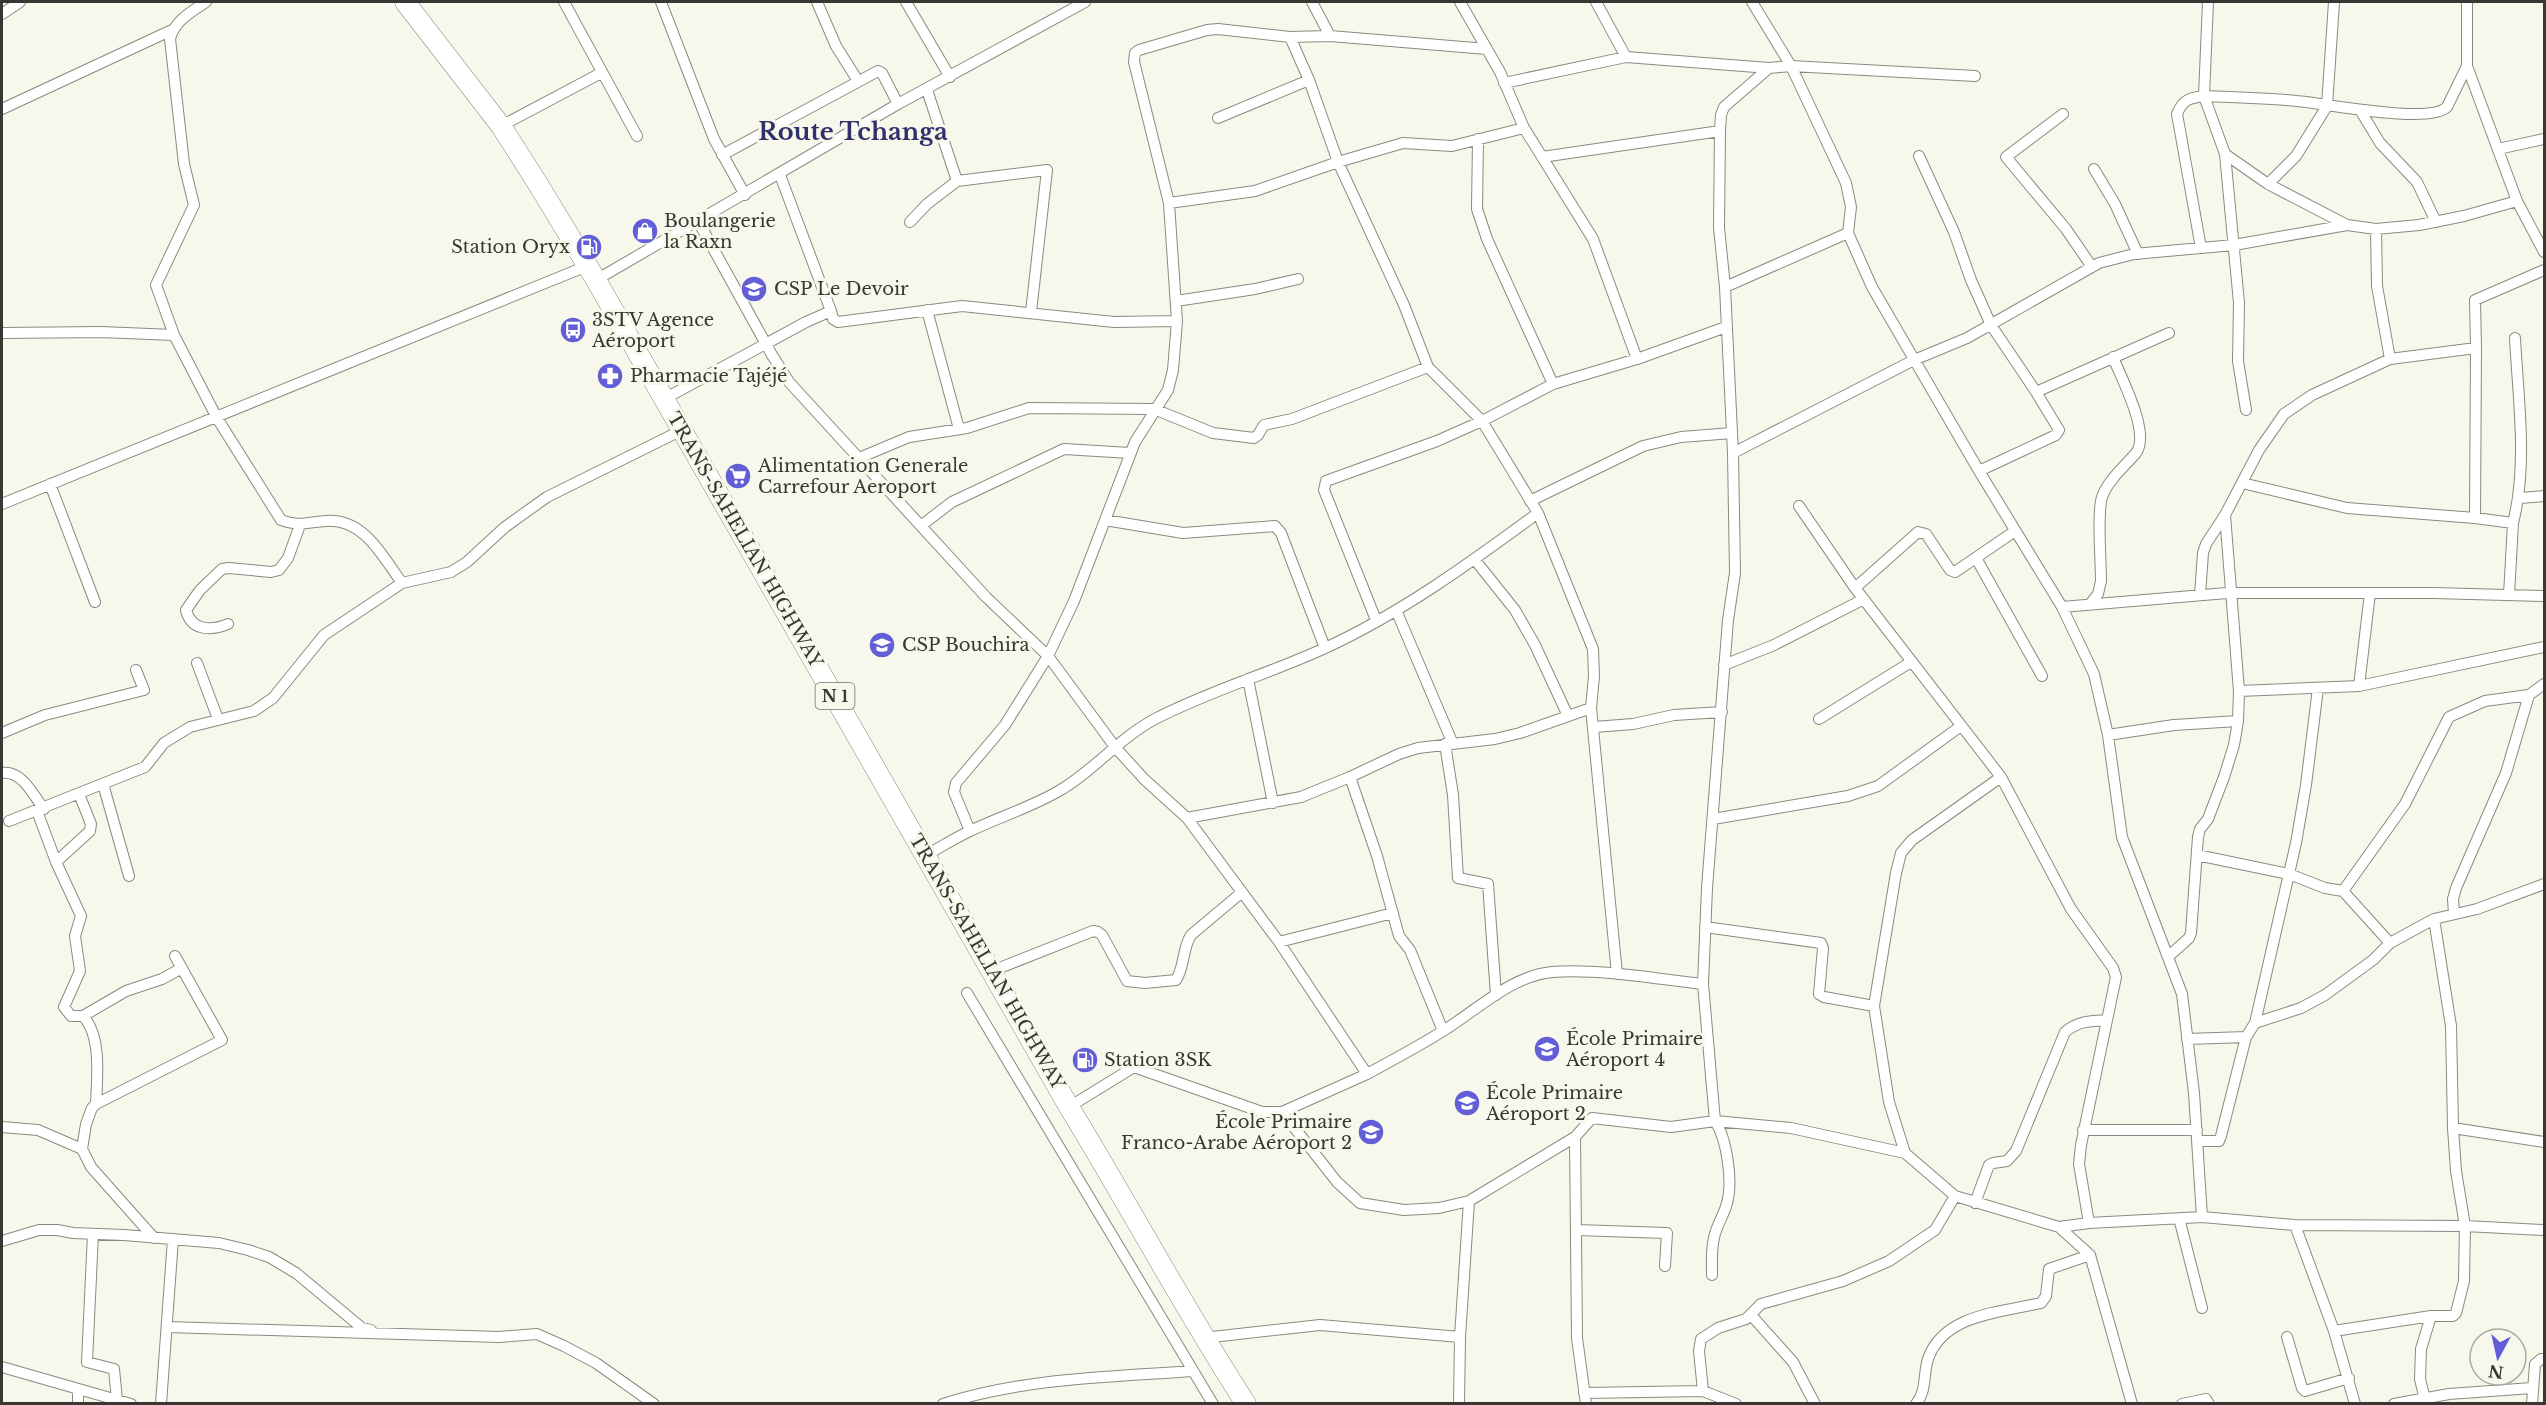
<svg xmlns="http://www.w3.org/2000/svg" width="2546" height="1405" font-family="'Libre Baskerville',serif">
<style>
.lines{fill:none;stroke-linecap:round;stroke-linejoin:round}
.street-casing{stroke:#8b8a7f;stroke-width:12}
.highway-casing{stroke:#8b8a7f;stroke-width:21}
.street{stroke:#fff;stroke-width:10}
.highway{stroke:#fff;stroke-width:20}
.labels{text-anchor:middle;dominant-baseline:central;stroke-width:6;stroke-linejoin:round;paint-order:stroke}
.shield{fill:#f8f7eb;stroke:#72716a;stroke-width:1.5}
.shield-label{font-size:16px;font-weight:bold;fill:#383733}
.poi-label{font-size:18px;fill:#383733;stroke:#f8f7eb;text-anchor:start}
.street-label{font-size:18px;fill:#383733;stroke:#f8f7eb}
.district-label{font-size:24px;font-weight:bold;fill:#30306b;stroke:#f8f7eb}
</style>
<rect width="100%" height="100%" fill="#f8f7eb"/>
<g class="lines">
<defs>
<path id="street" d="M206,2C191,12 174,21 170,39L184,164L194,205L156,285L174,335L217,418L281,520C298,527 309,522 326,521C364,518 383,557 402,583
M564,2L637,136
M661,2L714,139L745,195
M817,2L836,46L858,81
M906,2L950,77
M1312,2L1330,36
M1460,2L1500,72L1524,128L1593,239L1637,359
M1596,2L1626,57
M2208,2L2204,96C2235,97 2266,98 2297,101C2324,103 2429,125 2447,107L2467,66V2
M2,14L20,2
M1290,37L1309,80L1338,162L1404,305L1428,367L1482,421L1538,513L1593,649L1594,676L1591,708L1617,974
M1975,76L1791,66L1846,183L1851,207L1848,233L1872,287L1979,471L2062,607L2094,674L2108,735L2122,837L2182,994L2194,1093L2202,1217
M1504,83L1626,57L1769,68L1791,66L1752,2
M927,90L957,181
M2,109L172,30
M2360,110L2380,143L2417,182L2436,222
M2063,114L2006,157L2066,229L2092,267
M1218,118L1309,80
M501,126L601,73
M1478,139L1477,209L1487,239L1553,384
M2498,149L2544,139
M2225,154L2239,303L2238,361L2246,410
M722,155L878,71L882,73L898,104
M1919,156L1954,232L1971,280L1991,325L2036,392L2059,430L2056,435L1979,471
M1542,157L1720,131
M2094,169L2115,204L2138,254
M780,175L831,311
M2268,184L2296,156L2327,106L2334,2
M2517,201L2544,252
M1169,203L1134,62L1135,53L1139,50L1207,30L1218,29L1290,37L1330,36L1487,49
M698,221L772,355L789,382L986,597L1048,656L1115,747L1144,779L1187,818L1279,942L1367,1074L1282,1112H1262L1134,1067L1069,1107
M910,222L927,204L957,181L1047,170L1031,312
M2201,248L2177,114C2183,99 2190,98 2204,96L2225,154L2268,184L2347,225L2376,229L2419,225L2464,216L2517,201L2467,66
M596,280L898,104L1085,2
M1725,287L1848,233
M1176,301L1255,289L1298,279
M927,310L959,429
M2,333L101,332L174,335
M2390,359L2476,348L2475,300L2544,270
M2036,392L2169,333
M664,399L806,322L831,311L833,319L838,322L962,306L1114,322L1177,321
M1733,453L1914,360L1967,338L2099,263L2134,254L2234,245L2347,225
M859,458L909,437L967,428L1029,408L1154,409L1213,433L1254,438L1258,435L1264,425L1292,419L1428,367
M2242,483L2347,508L2475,518L2513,523L2509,595
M50,484L95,602
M2520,498L2544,496
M1530,501L1643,446L1681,437L1732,433
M2,504L587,266
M1799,506L1855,588L2001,777L2071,909L2113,968L2116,977L2081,1145L2079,1164L2089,1223
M2475,518L2476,348
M1105,520L1183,533L1275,526L1281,533L1325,648
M2513,523C2528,464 2518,398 2515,338
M922,525L952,502L1064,449L1130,453
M1976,558L2042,676
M1475,560L1515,610L1535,645L1568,716
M1855,588L1918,532L1926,534L1950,570L1955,572L2015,531
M2200,595L2203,553L2206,544L2225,515L2259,450L2284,414L2312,395L2390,359L2377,286L2376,229
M2090,604L2098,594L2101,581C2101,561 2097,513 2102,497C2108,480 2125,466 2136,453C2151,433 2121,378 2113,357
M2062,607L2227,593H2434L2544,596
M1396,610L1453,744
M1376,620L1324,490L1326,481L1437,441L1482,421L1553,384L1637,359L1726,327
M228,624C211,631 191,631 186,610L200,590L222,569L229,568L271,572L279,570L288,558L300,525
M197,663L218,719
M1724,665L1774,645L1864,599
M1248,679L1273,803
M2359,686L2370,593
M2239,691L2359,686L2544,647
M1819,719L1911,662
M1594,727L1633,724L1674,715L1722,712
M2,733L45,715L144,690L136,670
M2108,735L2174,725L2238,721
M1445,744L1453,795L1458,878L1488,884L1496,995
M2,773C22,770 33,795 44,809
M1350,777L1377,856L1399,936L1410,950L1443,1031
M2001,777L1912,840L1901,853L1896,873L1874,1006L1889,1102L1905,1153L1955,1196L2059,1227L2089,1223L2202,1217L2295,1225L2465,1226L2544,1230
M103,784L129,876
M79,794L91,824L90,831L56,862L81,916L75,936L80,971L64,1007L71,1016H83
M37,811L56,862
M1187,818L1301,797L1350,777L1399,754L1418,748L1495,739L1520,733L1591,708
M1713,819L1848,796L1878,786L1961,726
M9,821L145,767L164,743L190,727L254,711L273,698L324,635L402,583L451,572L467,562L505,527L547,497L682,430
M970,831L954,792L956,783L1005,725L1048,656L1074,601L1135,442L1168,390L1173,370L1177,321L1169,203L1255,191L1338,162L1403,143L1452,146L1524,128
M926,855C941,847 955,838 970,831C999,817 1029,808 1057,792C1093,772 1119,738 1155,719C1209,691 1268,674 1323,649C1400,614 1470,563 1538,513
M2197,855L2289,874L2325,888L2343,891L2405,804L2449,717L2485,701L2529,695L2544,684
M2343,891L2390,943
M2454,914L2453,899L2456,888L2506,773L2529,695
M2434,919L2477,909L2544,884
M1705,927L1821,943L1823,948L1819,994L1824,997L1874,1006
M1279,942L1393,913
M2169,956L2189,938L2191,933L2198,837L2200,829L2208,819L2224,777L2234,745L2238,721L2239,691L2225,515
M992,971L1093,931L1098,932L1102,935L1127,981L1145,983L1176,980C1185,966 1182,949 1191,935L1241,893
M967,993L1213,1404
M2255,1023L2301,1008L2325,995L2373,960L2390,943L2434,919L2451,1026L2453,1128L2456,1171L2465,1226L2464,1281L2456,1313L2453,1316H2431L2334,1331
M2187,1039L2246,1037
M1367,1074C1393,1060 1419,1046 1443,1031C1477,1010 1511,976 1552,972C1599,968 1656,979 1703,984
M96,1104C97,1078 102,1036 83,1016L126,991L162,979L182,968
M1282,1112L1337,1182L1360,1203L1404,1210L1439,1208L1469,1201L1575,1137L1592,1118L1671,1127L1715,1121L1791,1128L1905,1153
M2,1127L38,1130L82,1149
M2453,1128L2544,1142
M2083,1130H2197
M1575,1137L1577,1338L1586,1404
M2197,1141H2219L2221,1136L2246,1037L2255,1023L2296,843L2306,785L2318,688
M1975,1203L1989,1165L1993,1163L2007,1161L2016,1151L2065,1032C2078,1021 2090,1021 2107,1020
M2179,1218L2202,1308
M2295,1225L2334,1331L2355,1404
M2059,1227L2090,1255L2132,1404
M1576,1230L1667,1233L1665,1266
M93,1234L87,1362L114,1369L117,1400
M154,1238L91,1167L82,1149L86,1124L92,1108L96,1104L222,1040L175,956
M2,1241L39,1230H57L73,1233L124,1235L219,1243L248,1250L269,1257L296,1273L362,1328L371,1330
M1712,1275C1712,1263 1711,1250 1714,1238C1716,1226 1724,1215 1727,1203C1733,1182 1727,1139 1715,1121L1703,984L1707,888L1728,620L1735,573L1733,453L1725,287L1719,228L1720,131L1721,115L1724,107L1769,68
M1751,1315L1793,1362L1815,1404
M167,1327L499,1337L537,1334L564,1346L596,1363L654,1404
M2287,1337L2302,1388L2305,1391L2349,1378
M1203,1338L1320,1325L1460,1337
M2,1367L131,1404
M1703,1391L1699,1351L1701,1339L1718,1328L1746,1319L1761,1304L1843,1281L1889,1261L1935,1230L1955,1196
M1584,1393L1703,1391L1736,1404
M78,1404V1389
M161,1404L173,1239
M943,1404C1024,1378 1109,1377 1193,1371
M1459,1404L1460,1337L1469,1201
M1916,1404C1927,1391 1923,1374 1928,1359C1943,1314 2002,1312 2041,1303L2046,1296L2049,1269L2090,1255
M2182,1404L2206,1399L2209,1404
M2394,1404L2449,1394L2532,1388
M2426,1404L2420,1379L2421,1349L2431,1316
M2532,1404L2535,1364L2541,1359H2544"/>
<path id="highway" d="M405,2L501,126L538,184L596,280L1069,1107C1129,1205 1183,1307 1246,1404"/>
</defs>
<use href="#street" class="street-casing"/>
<use href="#highway" class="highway-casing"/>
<use href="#street" class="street"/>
<use href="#highway" class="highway"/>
</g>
<defs>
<symbol id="shop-disc" viewBox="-11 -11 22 22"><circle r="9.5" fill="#615ed6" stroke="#f8f7eb"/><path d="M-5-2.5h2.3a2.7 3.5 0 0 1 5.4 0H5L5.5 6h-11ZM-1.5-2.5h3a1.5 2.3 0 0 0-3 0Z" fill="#fff"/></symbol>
<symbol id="fuel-disc" viewBox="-11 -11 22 22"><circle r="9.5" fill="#615ed6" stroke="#f8f7eb"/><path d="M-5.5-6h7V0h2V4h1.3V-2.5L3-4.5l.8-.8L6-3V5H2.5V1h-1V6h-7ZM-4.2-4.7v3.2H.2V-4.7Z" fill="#fff"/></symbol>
<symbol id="school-disc" viewBox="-11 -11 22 22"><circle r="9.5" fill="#615ed6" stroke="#f8f7eb"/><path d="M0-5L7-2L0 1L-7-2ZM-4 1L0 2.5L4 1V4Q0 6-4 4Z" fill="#fff"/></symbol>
<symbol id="bus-disc" viewBox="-11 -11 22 22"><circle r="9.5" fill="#615ed6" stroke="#f8f7eb"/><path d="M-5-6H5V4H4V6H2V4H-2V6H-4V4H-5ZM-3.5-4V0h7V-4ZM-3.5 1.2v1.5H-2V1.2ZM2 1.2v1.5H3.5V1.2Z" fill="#fff"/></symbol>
<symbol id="pharmacy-disc" viewBox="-11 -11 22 22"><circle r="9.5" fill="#615ed6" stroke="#f8f7eb"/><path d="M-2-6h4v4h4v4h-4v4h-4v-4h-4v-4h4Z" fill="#fff"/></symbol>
<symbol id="supermarket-disc" viewBox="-11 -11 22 22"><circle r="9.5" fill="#615ed6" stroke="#f8f7eb"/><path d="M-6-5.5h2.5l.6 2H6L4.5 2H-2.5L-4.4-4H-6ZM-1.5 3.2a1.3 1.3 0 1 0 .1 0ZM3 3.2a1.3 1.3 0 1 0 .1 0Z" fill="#fff"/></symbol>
</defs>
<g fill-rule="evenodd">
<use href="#shop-disc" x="630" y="216" width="30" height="30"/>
<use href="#fuel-disc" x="574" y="232" width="30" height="30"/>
<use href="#school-disc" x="739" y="274" width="30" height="30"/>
<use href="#bus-disc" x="558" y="315" width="30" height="30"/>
<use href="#pharmacy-disc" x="595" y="361" width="30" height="30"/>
<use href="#supermarket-disc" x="723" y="461" width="30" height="30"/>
<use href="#school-disc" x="867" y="630" width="30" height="30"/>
<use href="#school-disc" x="1532" y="1034" width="30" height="30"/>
<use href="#fuel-disc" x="1070" y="1045" width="30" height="30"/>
<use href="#school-disc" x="1452" y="1088" width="30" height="30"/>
<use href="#school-disc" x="1356" y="1117" width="30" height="30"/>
</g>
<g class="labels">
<rect class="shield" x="815.5" y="683" width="39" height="26" rx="4.5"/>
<g class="shield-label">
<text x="835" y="696">N 1</text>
</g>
<g class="poi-label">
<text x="664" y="221">Boulangerie<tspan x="664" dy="21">la Raxn</tspan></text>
<text x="570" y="247" text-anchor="end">Station Oryx</text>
<text x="774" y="289">CSP Le Devoir</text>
<text x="592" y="320">3STV Agence<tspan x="592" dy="21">Aéroport</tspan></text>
<text x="630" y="376">Pharmacie Tajéjé</text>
<text x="758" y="466">Alimentation Generale<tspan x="758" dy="21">Carrefour Aeroport</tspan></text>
<text x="902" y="645">CSP Bouchira</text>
<text x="1566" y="1039">École Primaire<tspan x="1566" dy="21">Aéroport 4</tspan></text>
<text x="1104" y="1060">Station 3SK</text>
<text x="1486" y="1093">École Primaire<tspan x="1486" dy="21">Aéroport 2</tspan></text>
<text x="1352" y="1122" text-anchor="end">École Primaire<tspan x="1352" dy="21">Franco-Arabe Aéroport 2</tspan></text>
</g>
<g class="street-label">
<text transform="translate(745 540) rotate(60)">TRANS-SAHELIAN HIGHWAY</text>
<text transform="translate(987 962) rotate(60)">TRANS-SAHELIAN HIGHWAY</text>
</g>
<g class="district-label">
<text x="853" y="131">Route Tchanga</text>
</g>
</g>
<rect width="2546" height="1405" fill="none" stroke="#383733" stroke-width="6"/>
<g transform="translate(2498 1357) rotate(188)"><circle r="28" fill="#f8f7eb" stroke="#abaaa1" stroke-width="1.5"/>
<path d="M0-4.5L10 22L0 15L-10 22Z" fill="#615ed6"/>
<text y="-9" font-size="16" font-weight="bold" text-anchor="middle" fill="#383733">N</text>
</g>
</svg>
